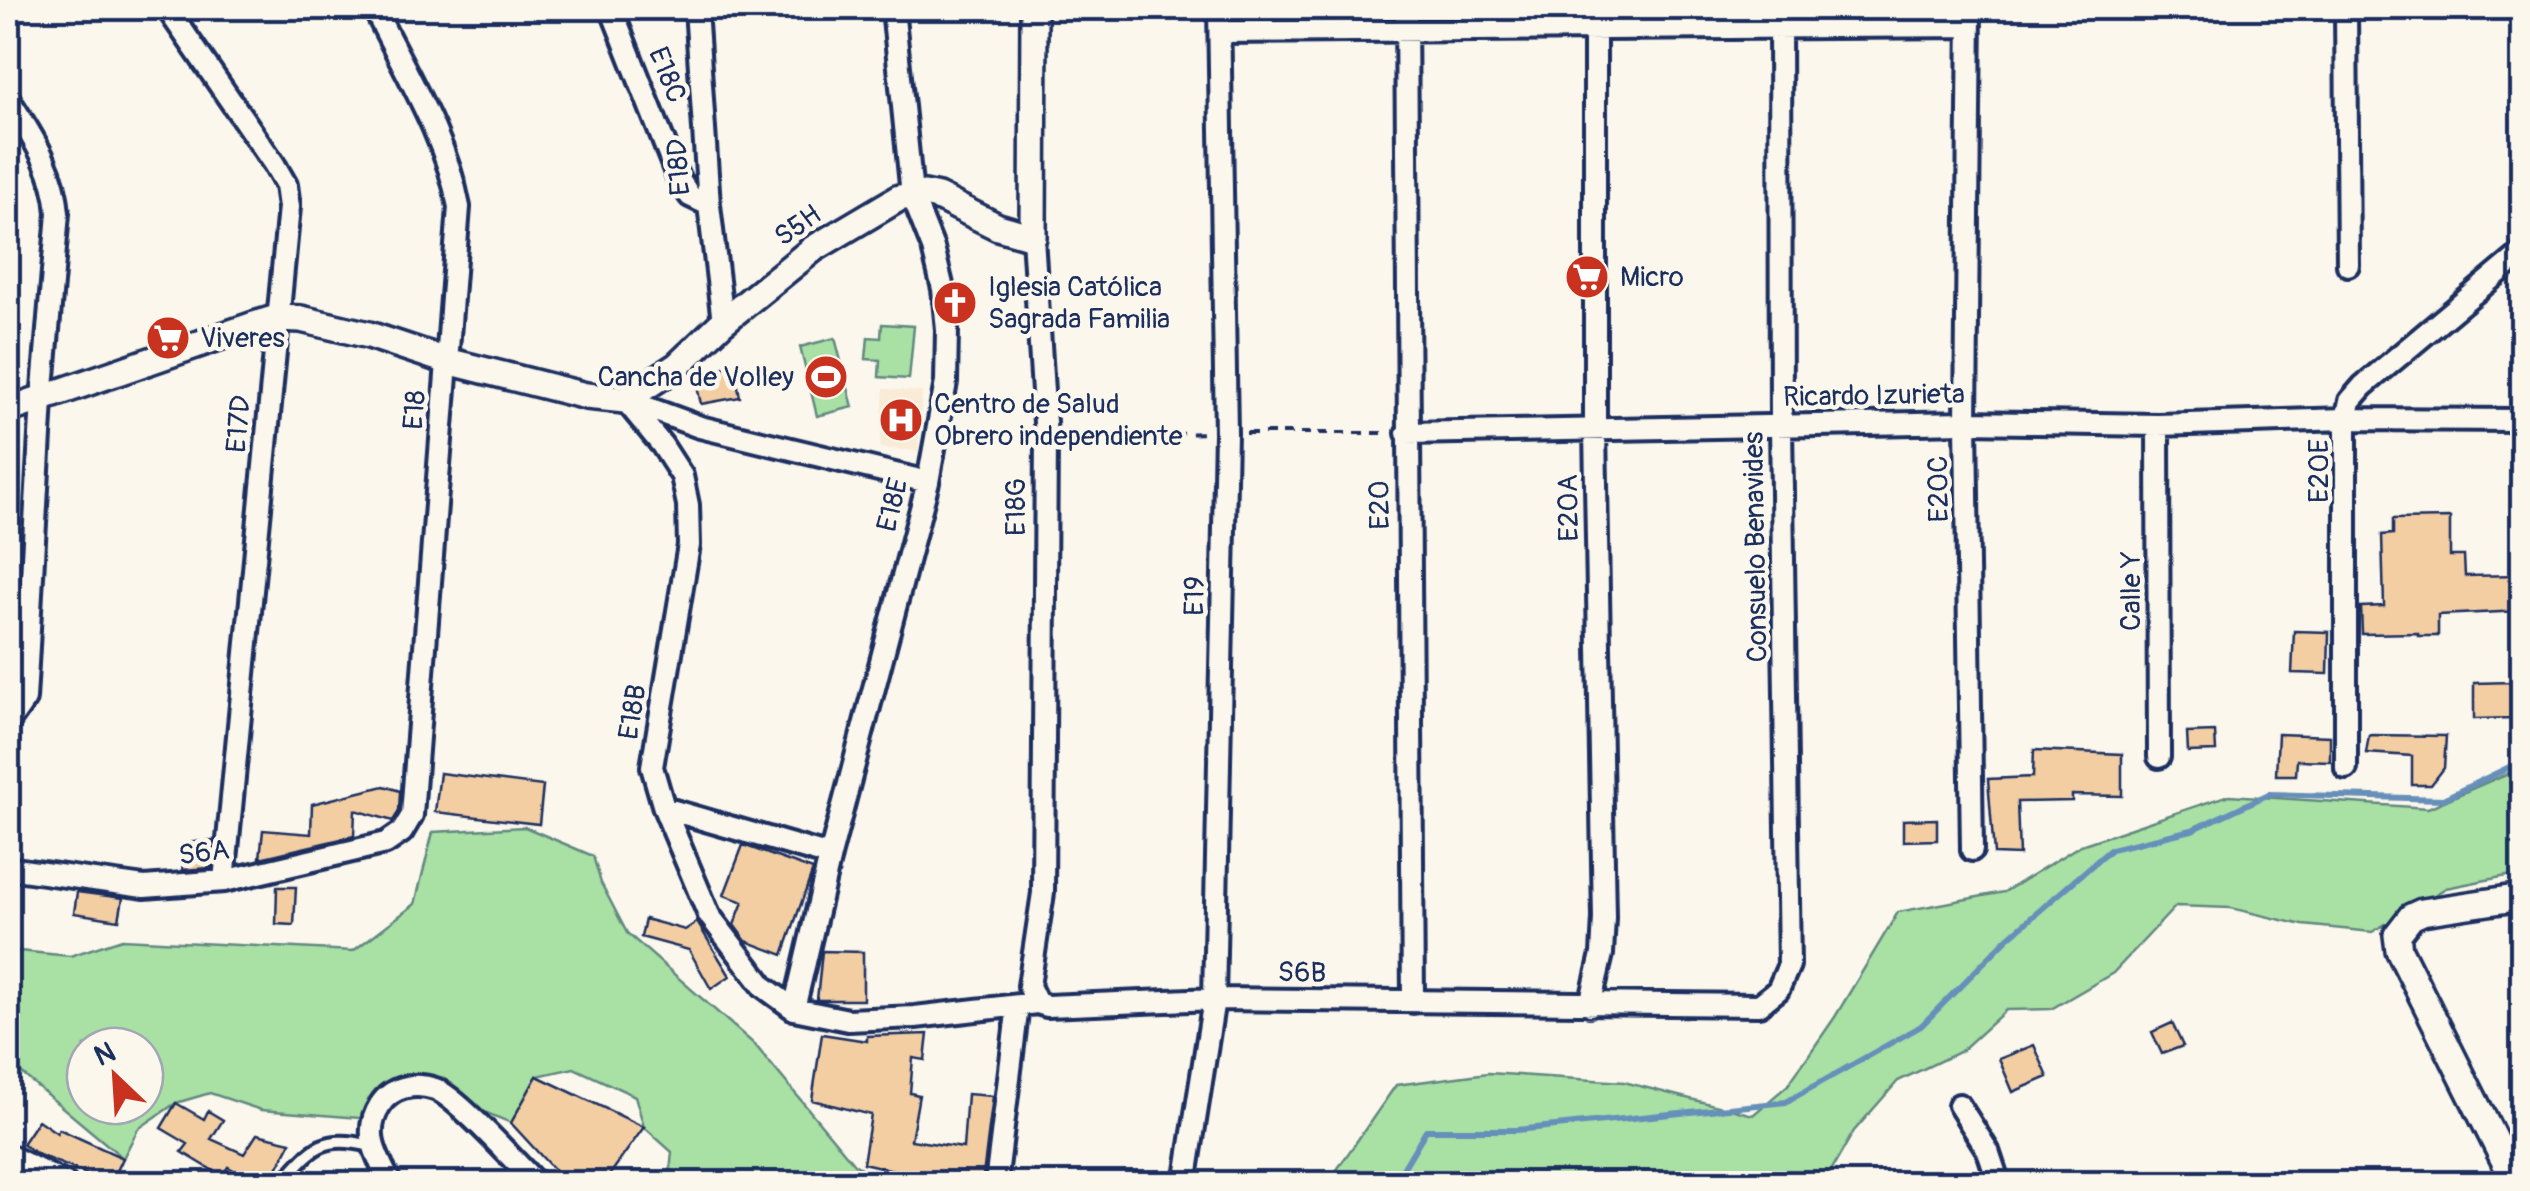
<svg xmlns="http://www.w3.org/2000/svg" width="2530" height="1191" font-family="Pangolin,sans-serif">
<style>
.built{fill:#f9ebd6}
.green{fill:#a9e0a4;stroke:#628881;stroke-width:2.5;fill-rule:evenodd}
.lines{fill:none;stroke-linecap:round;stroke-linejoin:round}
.stream{stroke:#668fba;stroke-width:6}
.building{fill:#f3cea3;stroke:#1b2f5e;stroke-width:2.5}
.service-casing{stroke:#1b2f5e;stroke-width:18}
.minor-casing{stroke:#1b2f5e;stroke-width:28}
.tertiary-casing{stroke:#1b2f5e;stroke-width:32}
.path{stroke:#1b2f5e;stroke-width:4;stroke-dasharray:10 8;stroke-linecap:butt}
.service{stroke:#fbf7ec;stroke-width:10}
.minor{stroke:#fbf7ec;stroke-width:20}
.tertiary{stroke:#fbf7ec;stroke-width:25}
.labels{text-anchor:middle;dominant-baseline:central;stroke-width:9;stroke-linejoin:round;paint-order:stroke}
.street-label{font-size:28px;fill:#1b2f5e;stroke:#fbf7ec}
.poi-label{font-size:28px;fill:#1b2f5e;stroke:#fbf7ec;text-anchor:start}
</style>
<rect width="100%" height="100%" fill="#fbf7ec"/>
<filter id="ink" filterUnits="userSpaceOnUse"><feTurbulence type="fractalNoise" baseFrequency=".01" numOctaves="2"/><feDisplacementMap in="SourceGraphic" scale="20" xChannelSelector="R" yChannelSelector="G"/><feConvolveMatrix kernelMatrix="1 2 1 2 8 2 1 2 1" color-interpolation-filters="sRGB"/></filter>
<g filter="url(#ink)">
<path class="built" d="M884,389L922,392L918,451L880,448Z"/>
<path class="green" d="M882,324L914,326L909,379L879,377L880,360L866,359L868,337L881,338Z
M835,338L853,407L817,416L800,347Z
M2522,767V873L2446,888L2372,932L2303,925L2231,908L2176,906L2113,973L2051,1009L2006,1010L1961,1051L1898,1081L1854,1131L1824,1183L1327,1184L1396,1085L1488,1073L1624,1082L1753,1115L1788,1085L1835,1017L1898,912L2004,892L2081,845L2229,795L2428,808Z
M525,827L593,856L601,883L627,933L755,1045L854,1164L887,1183H669L672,1152L644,1127L635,1096L574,1068L537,1076L511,1123L448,1097L400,1088L372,1119L261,1110L210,1093L176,1103L138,1129L123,1158L8,1062V950L70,956L122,939L353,951L415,904L433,832ZM85,1046H145V1106H85Z"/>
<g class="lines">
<path class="stream" d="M1394,1184L1426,1130H1517L1786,1102L1921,1026L2008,938L2111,849L2192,830L2269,794L2443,799L2522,761"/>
</g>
<path class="building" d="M734,365L740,397L701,404L694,373Z
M2450,518V556H2464L2465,576L2521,575V611L2438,615V636H2418V633L2362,634L2361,607L2384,606L2382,535L2393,534V519Z
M2294,631L2329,632L2328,674L2292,673Z
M2512,682L2513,718L2474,719V683Z
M2215,732L2216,751L2188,752L2187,733Z
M2278,734L2330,736V761L2297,760L2296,775H2276Z
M2369,735L2446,736L2444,768L2431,785H2412V756L2366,753Z
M2034,750L2122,754V796L2072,795V801L2017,802L2019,855L1994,854L1988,779L2033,777Z
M440,773L543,786L539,824L435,812Z
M384,786L400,791L399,811L393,821L355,810L354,836L260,858L263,830L311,834L312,804Z
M1937,819V840L1903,841V820Z
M214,840L211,868L182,870L187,843Z
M743,845L813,870L783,955L746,941L734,925L743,902L724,895Z
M277,887H296L294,925L276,924Z
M77,892L123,898L119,920L74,913Z
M645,919L685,930L697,922L730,976L711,989L689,950L641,937Z
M822,951L863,952V1000H817Z
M2172,1023L2183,1046L2162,1054L2152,1032Z
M822,1034L867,1041V1036L928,1034L925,1060L913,1058L910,1093L919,1095L911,1140L963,1148L967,1094L993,1096L982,1184H954L863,1163L871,1115L812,1100Z
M2034,1045L2048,1077L2013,1092L1999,1059Z
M537,1076L644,1127L603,1184H567L511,1123Z
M176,1103L204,1119L208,1111L223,1120L211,1139L244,1154L257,1134L291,1142L269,1184H259L228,1167L222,1176L182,1152L188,1144L161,1128Z
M38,1120L57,1133L59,1129L123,1158L111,1184L39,1155L22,1144Z"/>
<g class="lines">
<defs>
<path id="service" d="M281,1184C313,1147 322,1134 371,1146"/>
<path id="minor" d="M167,8L274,164L286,185L289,207L224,881
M611,8L678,178L690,196L709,205
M696,8L709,205L723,322
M1406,8L1413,1002
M1970,8L1966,422L1972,850
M2346,8L2348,265
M1220,32L1970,26
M8,98C31,135 55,168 58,213L42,400L25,699L8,723
M1033,237L1046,438L1043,893L1029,986L1037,1003
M625,400L662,445L682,476L688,505L689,545L652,767L664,808L709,915L764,987L794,1009L848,1020L915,1017L1037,1003L1047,1006L1214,999L1759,1005L1778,990L1789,965L1781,425L1780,8
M626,400L700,427L928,482
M2158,425L2159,757
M1407,433L1966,422L2158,425L2346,419L2522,420
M2346,768V419L2350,401L2363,386L2522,253
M664,808L830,856
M8,868L144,887L224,881L386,843L402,832L412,815L459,207C446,137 405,72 374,8
M1590,1005L1602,954L1604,918L1595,430V8
M794,1009L830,856L928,482L946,382L947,330L943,289L933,248L912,195L893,8
M1959,1105L1988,1151L1999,1184
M8,1155L66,1184
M391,1184C377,1157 362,1133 380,1105C391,1087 415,1082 435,1089C457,1097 516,1163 537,1184
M996,1184L1018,1005
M1185,1184L1214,999L1226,433L1219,8"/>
<path id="tertiary" d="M8,410L251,326L277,318L301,319L369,335L447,361L586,396L625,400L677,366L723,322L813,249L899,198L924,194L938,197L998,227L1033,237L1034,8
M2516,1184L2399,950L2397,935L2411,917L2422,912L2522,897"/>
</defs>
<use href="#service" class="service-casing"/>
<use href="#minor" class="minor-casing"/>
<use href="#tertiary" class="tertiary-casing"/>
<path class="path" d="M1246,433H1387
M1066,438L1207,433"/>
<use href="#service" class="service"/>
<use href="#minor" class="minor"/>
<use href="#tertiary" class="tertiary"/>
</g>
</g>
<defs>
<symbol id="supermarket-disc" viewBox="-11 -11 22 22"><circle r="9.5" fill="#c8321e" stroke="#fbf7ec"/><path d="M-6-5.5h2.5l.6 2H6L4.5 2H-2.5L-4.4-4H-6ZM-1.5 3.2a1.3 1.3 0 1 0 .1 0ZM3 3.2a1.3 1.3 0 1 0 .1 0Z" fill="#fff"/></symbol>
<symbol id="church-disc" viewBox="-11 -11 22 22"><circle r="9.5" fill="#c8321e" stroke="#fbf7ec"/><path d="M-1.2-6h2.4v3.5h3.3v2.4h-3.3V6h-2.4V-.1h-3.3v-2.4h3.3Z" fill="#fff"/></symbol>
<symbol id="stadium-disc" viewBox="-11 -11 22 22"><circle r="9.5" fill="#c8321e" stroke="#fbf7ec"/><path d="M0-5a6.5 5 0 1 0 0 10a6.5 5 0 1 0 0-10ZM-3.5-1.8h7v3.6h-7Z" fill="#fff"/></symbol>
<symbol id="hospital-disc" viewBox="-11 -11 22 22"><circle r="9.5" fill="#c8321e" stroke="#fbf7ec"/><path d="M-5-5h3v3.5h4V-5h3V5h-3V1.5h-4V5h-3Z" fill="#fff"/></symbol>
</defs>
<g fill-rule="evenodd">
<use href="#supermarket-disc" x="1562" y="252" width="50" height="50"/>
<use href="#church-disc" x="930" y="278" width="50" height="50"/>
<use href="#supermarket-disc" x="143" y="313" width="50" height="50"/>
<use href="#stadium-disc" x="801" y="352" width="50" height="50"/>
<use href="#hospital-disc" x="876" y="395" width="50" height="50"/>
</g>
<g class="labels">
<g class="street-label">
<text transform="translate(667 75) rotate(68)">E18C</text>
<text transform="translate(679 167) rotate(-94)">E18D</text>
<text transform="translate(798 226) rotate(-35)">S5H</text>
<text transform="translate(1874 396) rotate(-1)">Ricardo Izurieta</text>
<text transform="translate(415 410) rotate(-86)">E18</text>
<text transform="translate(239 424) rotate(-85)">E17D</text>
<text transform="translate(2319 471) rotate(-90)">E20E</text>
<text transform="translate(1939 489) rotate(-91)">E20C</text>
<text transform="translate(893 505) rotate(-76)">E18E</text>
<text transform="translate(1380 505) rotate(-91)">E20</text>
<text transform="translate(1016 507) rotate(-90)">E18G</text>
<text transform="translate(1569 508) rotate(-91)">E20A</text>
<text transform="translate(1756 547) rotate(-91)">Consuelo Benavides</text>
<text transform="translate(2131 591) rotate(-90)">Calle Y</text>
<text transform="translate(1195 596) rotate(-89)">E19</text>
<text transform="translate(633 712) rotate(-81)">E18B</text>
<text transform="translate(204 853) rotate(-7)">S6A</text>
<text transform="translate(1302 973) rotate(1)">S6B</text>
</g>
<g class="poi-label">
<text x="1620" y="277">Micro</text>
<text x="988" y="287">Iglesia Católica<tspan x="988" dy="32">Sagrada Familia</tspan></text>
<text x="200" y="338">Viveres</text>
<text x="794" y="377" text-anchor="end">Cancha de Volley</text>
<text x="934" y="404">Centro de Salud<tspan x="934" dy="32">Obrero independiente</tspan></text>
</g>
</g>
<rect width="2530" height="1191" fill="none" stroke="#fbf7ec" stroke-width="40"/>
<rect x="20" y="20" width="2490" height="1151" fill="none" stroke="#1b2f5e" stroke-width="4" filter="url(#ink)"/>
<g transform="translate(115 1076) rotate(335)"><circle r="48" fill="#fbf7ec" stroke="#a1a7b3" stroke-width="2.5"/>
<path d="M0-8L18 38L0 25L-18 38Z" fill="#c8321e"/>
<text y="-15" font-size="28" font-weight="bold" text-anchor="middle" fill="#1b2f5e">N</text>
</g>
</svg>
